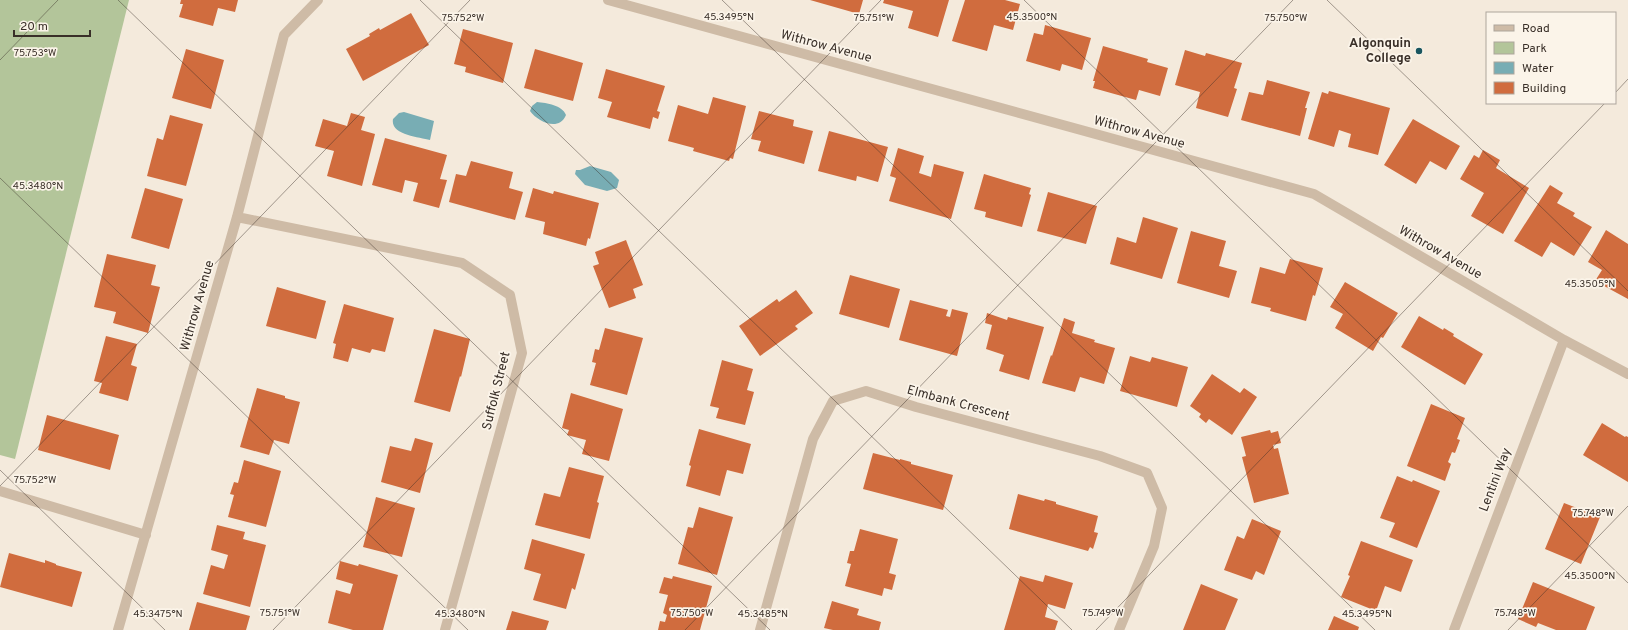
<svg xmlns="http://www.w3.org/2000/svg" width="1628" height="630" font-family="Overpass,sans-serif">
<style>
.green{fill:#b3c59a}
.water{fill:#78adb4}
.building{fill:#d06c3e}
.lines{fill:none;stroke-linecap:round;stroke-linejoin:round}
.minor{stroke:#cebba6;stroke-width:10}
.ticks{fill:none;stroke:#392f28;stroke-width:1;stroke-opacity:0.45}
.poi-dot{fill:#19555f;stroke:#fbf4e9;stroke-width:1.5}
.labels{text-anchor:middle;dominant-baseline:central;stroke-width:3.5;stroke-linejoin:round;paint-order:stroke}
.poi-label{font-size:13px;font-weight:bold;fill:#392f28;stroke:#fbf4e9;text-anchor:end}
.street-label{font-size:13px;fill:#392f28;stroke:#fbf4e9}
.ticks-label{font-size:10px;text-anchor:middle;fill:#392f28;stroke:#fbf4e9;stroke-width:3.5;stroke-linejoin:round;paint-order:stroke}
</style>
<rect width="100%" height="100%" fill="#f4eadc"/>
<path class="green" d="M0,0H129L15,459L0,455Z"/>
<path class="water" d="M537,102C547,103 562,105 566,115C559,132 538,122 530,111L532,106Z
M404,112L434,121L430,140C419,137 390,135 393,119L399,113Z
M590,166L611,172L619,180L617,188L607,191L585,185L575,174L576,170H580Z"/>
<path class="building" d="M181,0H238L235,12L218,8L213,26L179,17L183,4H180Z
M810,0H863L859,14Z
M884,0H949L938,37L908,28L913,11L883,3Z
M965,0H1005L1020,4L1013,30L994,25L987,51L952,41Z
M411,13L429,45L363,81L346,49L370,36L369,34L379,28L380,30Z
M1045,25L1091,38L1082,70L1062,64L1060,71L1026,61L1034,33L1043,35Z
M463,29L513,43L503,83L465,72L466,67L454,64Z
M1103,46L1148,59L1147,62L1168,68L1160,96L1139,90L1136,100L1093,88L1095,81H1093Z
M186,49L224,60L211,109L172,98Z
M535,49L583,63L573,101L524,88Z
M1185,50L1205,56L1206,53L1242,63L1234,88L1237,89L1228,117L1196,108L1200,92L1175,85Z
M606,69L665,86L657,111L660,112L658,119L653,117L650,129L607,117L612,102L598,98Z
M1267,80L1310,92L1305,108H1307L1300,136L1241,120L1249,92L1263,95Z
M1329,91L1390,108L1378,155L1348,147L1351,134L1339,130L1334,147L1308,139L1322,92L1328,94Z
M713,97L746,106L733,159L730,158L729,161L693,151L694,148L668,141L678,105L708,114Z
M759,111L794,120L793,126L813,131L804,164L758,151L761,141L751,139Z
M351,113L365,117L361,130L375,134L362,186L327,176L334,151L315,146L323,119L347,126Z
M170,115L203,124L186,186L147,176L157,138L163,140Z
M1413,119L1460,146L1446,170L1430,161L1416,184L1384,165Z
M829,131L888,147L878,182L857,176L856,181L818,171Z
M385,138L447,155L440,179L447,180L439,208L413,201L418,183L405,180L402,193L372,185Z
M898,148L924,156L919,173L931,177L934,164L964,172L951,219L889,201L896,178L890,176Z
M1483,150L1500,160L1496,168L1529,188L1503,234L1471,216L1484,193L1460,179L1474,155L1479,158Z
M471,161L513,172L509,188L523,192L515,220L449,202L456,174L466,176Z
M984,174L1031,188L1029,194L1031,195L1022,227L985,217L986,212L974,209Z
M1550,185L1563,193L1557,203L1575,213L1573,216L1592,227L1574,256L1551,242L1542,257L1514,241Z
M145,188L183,199L169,249L131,238Z
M533,188L553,194L554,191L599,203L590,239L588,238L586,246L543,234L545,222L525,217Z
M1048,192L1097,206L1086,244L1037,231Z
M1143,217L1178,228L1162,279L1110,264L1117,237L1136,243Z
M1606,230L1628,244V299L1595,281L1602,270L1588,262Z
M1191,231L1226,241L1219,266L1237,271L1229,298L1177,283Z
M626,240L643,285L633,289L636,298L609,308L593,266L599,264L595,252Z
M107,254L156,265L151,285L160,287L148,333L113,323L116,312L94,307Z
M1290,259L1323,268L1315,296L1313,295L1306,321L1270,311L1271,308L1251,303L1260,267L1285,274Z
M850,275L900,289L889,328L839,314Z
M1345,282L1398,313L1383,338L1381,337L1373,351L1335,328L1343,314L1330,307Z
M277,287L326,301L316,339L266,326Z
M796,290L813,313L795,326L798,329L760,356L739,326L777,299L779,302Z
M910,300L948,310L946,316L950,317L952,309L968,313L957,356L899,340Z
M344,304L394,318L385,352L372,349L370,353L352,348L348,362L333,358L336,344L333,343Z
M987,313L1007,320L1008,317L1044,327L1029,380L999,371L1004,355L986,349L992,325L985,323Z
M1419,316L1443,330L1444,328L1454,334L1453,336L1483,354L1465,385L1401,347Z
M1064,318L1075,322L1072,333L1095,340L1094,342L1115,348L1104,384L1080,377L1075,392L1042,383L1051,355L1052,356Z
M605,328L643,338L627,395L590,385L596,363L592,362L595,349L599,350Z
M434,329L470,339L461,377L460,376L450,412L414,402Z
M106,336L137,344L131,365L137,367L128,401L99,393L102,383L94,381Z
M1130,356L1150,362L1152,357L1188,367L1177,407L1120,391Z
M722,360L753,369L747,390L754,392L745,425L716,418L719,408L710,406Z
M1212,374L1240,393L1244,388L1257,397L1232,435L1209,419L1206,423L1199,417L1201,414L1190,406Z
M257,388L285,396V398L300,402L289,444L274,440L269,455L240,447Z
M571,393L623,409L609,461L582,454L586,440L567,435L569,430L562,428Z
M1431,404L1465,418L1457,439L1460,440L1455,453L1452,452L1448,462L1451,464L1445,481L1407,466Z
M47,415L119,435L110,470L38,450Z
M1602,423L1625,437L1626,436L1628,437V482L1583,455Z
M699,429L751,444L743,474L727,470L720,496L686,486L691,466L689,465Z
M1270,430L1271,433L1278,431L1281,443L1273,445L1274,449L1278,448L1289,494L1254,503L1242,457L1246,456L1241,437Z
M415,438L433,443L420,493L381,482L390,446L411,451Z
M873,453L900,460V459L911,462V464L953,475L943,510L863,489Z
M244,460L281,471L266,527L228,517L234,495L230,494L234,482L238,483Z
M569,467L604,476L597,502L599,503L590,539L535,525L544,493L560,497Z
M1397,476L1412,482L1413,480L1440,491L1417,548L1389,537L1395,523L1380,518Z
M1018,494L1044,501L1045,499L1056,502V504L1098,516L1094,532L1098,533L1093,549L1090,547L1088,551L1009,529Z
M376,497L415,508L402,557L363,547Z
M1564,503L1600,517L1581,564L1545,549Z
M699,507L733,517L717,575L678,564L688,527L693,528Z
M1252,519L1281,531L1264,575L1256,571L1252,580L1224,570L1237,536L1244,539Z
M217,525L245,532L243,539L266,545L250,607L203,594L211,565L224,569L228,555L211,550Z
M860,529L898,539L889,573L896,575L892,590L884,588L882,596L845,586L851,564L847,563L850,551H854Z
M532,539L585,554L575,590L572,588L566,609L533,600L541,574L524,569Z
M1361,541L1413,560L1401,592L1385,586L1376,611L1341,597L1350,576L1348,575Z
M9,553L45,563V560L56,564V565L82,572L72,607L0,587Z
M340,561L358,566L359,564L398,575L383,630H353L328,623L336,590L350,594L353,584L336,579Z
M1045,575L1073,583L1065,609L1048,604L1045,617L1058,621L1055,630H1004L1020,576L1043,582Z
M673,576L712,586L700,630H658L660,621L665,622L667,615L663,613L668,595L659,593L664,577L672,579Z
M1533,582L1595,607L1586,630H1556L1538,623L1536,627L1518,619Z
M1201,584L1238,599L1225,630H1183Z
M832,601L859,609L857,615L881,622L879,630H833L824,628Z
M197,602L250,616L246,630H189Z
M512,611L549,621L546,630H506Z
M1334,616L1359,627L1358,630H1328Z"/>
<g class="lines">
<path class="minor" d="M608,0L1314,194L1564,340L1628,374
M237,217L462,263L510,295L522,353L445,630
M0,491L146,535
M118,630L237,217L284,35L318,0
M760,630L813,439L833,401L866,391L916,407L1100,456L1147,473L1162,508L1154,546L1119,630
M1454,630L1564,340"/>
</g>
<path class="ticks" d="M118,0L770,630M420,0L1072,630M722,0L1375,630M1024,0L1628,583M1327,0L1628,291M0,60L58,0M1615,93L1628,79M0,178L468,630M0,470L165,630M0,486L470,0M273,630L881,0M685,630L1293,0M1096,630L1605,103M1508,630L1628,506"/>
<circle class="poi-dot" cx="1419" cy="51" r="4"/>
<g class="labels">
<g class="poi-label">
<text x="1411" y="44">Algonquin<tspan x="1411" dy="15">College</tspan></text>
</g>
<g class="street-label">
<text transform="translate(826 47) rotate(15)">Withrow Avenue</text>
<text transform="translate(1139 133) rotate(15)">Withrow Avenue</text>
<text transform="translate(1440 253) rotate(30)">Withrow Avenue</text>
<text transform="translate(198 306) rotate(-74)">Withrow Avenue</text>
<text transform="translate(497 391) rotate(-76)">Suffolk Street</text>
<text transform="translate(958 404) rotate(15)">Elmbank Crescent</text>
<text transform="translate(1496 480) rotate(-69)">Lentini Way</text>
</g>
</g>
<g class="ticks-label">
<text x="729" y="20">45.3495°N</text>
<text x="1032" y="20">45.3500°N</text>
<text x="463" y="21">75.752°W</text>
<text x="874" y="21">75.751°W</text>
<text x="1286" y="21">75.750°W</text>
<text x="35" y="56">75.753°W</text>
<text x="38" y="189">45.3480°N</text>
<text x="1590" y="287">45.3505°N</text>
<text x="35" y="483">75.752°W</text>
<text x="1593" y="516">75.748°W</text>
<text x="1590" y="579">45.3500°N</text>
<text x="280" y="616">75.751°W</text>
<text x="692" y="616">75.750°W</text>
<text x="1103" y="616">75.749°W</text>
<text x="1515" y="616">75.748°W</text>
<text x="158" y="617">45.3475°N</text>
<text x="460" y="617">45.3480°N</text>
<text x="763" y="617">45.3485°N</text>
<text x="1367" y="617">45.3495°N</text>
</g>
<rect x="1486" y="12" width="130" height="92" fill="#fbf4e9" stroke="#ada59c"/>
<rect x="1494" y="25" width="20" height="6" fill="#cebba6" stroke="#ada59c"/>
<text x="1522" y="32" font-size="12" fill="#392f28">Road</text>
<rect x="1494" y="42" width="20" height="12" fill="#b3c59a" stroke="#ada59c"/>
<text x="1522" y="52" font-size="12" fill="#392f28">Park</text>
<rect x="1494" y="62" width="20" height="12" fill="#78adb4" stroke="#ada59c"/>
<text x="1522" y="72" font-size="12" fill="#392f28">Water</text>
<rect x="1494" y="82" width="20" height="12" fill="#d06c3e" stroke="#ada59c"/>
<text x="1522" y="92" font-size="12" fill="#392f28">Building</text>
<path d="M14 30v6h76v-6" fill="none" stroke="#392f28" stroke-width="2"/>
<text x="20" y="30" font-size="12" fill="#392f28" stroke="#fbf4e9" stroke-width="3" paint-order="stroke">20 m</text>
</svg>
